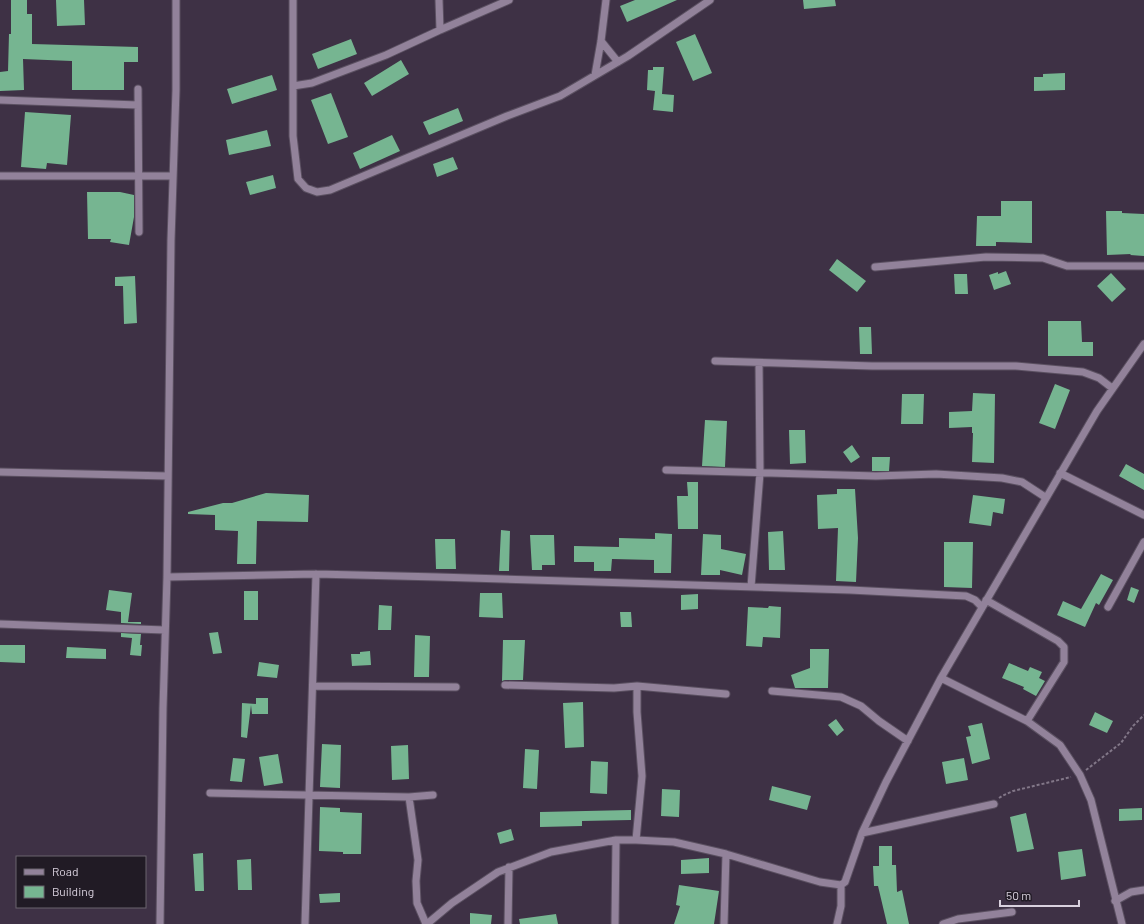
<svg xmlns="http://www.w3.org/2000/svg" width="1144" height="924" font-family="Barlow,sans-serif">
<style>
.building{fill:#76b591}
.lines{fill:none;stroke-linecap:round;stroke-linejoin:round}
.minor-casing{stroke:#5b5061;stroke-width:9}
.path{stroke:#827788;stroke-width:2;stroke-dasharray:3 2;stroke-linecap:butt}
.minor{stroke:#92829a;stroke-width:7}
</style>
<rect width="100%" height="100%" fill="#3e3145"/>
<path class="building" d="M11,0H27V14H32V44L138,47V62H124V90H72V61L23,59L24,90L0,91V72L8,71L9,34H11Z
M56,0H84L85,25L57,26Z
M635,0H677L627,22L620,6Z
M803,0H835L836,6L804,9Z
M695,34L712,73L693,81L676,42Z
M351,39L357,54L318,69L312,54Z
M401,60L409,74L372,96L364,83Z
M653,67H664L662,94L674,95L673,112L653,110L655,91L647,90L648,70H653Z
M1065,73V90L1034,91V77H1043V74Z
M272,75L277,90L232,104L227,89Z
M331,93L348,137L328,144L311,100Z
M458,108L463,121L429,135L423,122Z
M25,112L71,115L67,165L47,163L46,169L21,167Z
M267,130L271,146L229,155L226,140Z
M392,135L400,151L360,169L353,153Z
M453,157L458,169L437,177L433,164Z
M273,175L276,188L250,195L246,182Z
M87,192H120L134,195V217L129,245L110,242L111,239H88Z
M1001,201H1032V243L996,242V246H976L977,216H1001Z
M1106,211H1122V213L1144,214V256L1130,255L1131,254L1107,255Z
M837,259L866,281L857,292L829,270Z
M1006,271L1011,284L994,290L989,275L998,272V274Z
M1111,273L1126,289L1112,302L1097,286Z
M954,274H967L968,294H955Z
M135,276L137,323L124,324L123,286H115V277Z
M1048,321H1081L1082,342H1093V356H1048Z
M859,327H871L872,354H860Z
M1055,384L1070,390L1055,429L1039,423Z
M973,393L995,394L994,463L972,462L973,433H972V427L949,428V412L972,411Z
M902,394H924L923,424H901Z
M705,420L727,421L725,467L702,466Z
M789,430H805L806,463L790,464Z
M852,445L860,457L851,463L843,452Z
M872,457H890L889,471H872Z
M1126,464L1144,474V490L1119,476Z
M687,482H698V529H678L677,496H688Z
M837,489H855L858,538L856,582L836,581L838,528L818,529L817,495L837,494Z
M266,493L309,495L308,522L257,521L256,564H237L238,531L215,530V515L188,514V512L223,503H232Z
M973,495L1005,499L1003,514L993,512L991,526L969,523Z
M501,530L510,531L509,571H499Z
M783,531L785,570H769L768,532Z
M655,533L672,534L671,573H654V560L612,559L611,571H594V562H574V546L619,547V538L655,539Z
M703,534L721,535V549L746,554L742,575L720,570V575H701Z
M530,535H554L555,565H542V570H532Z
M435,539H455L456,569H436Z
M944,542H973L972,588L944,587Z
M1101,574L1113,580L1099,605L1096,603L1085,627L1057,615L1063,601L1081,609Z
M1131,587L1139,590L1134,603L1127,600Z
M109,590L132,593L128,622H141V624L121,623V612L106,610Z
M244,591H258V620H244Z
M480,593H502L503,618L479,617Z
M698,594V609L681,610V595Z
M379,605L392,606L391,630H378Z
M769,606L781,607L780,638L763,637L762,647L746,646L748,607L768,608Z
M620,612H631L632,627H621Z
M218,632L222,653L213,654L209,633Z
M121,633L141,634L140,645H142L141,656L130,655L132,638L121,637Z
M415,635L430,636L429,677H414Z
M503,640H525L523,680H505L502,681Z
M0,645H25V663L0,662Z
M67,647L106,649V659L66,658Z
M810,649H829L828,688H795L791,675L810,668Z
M370,651L371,665L352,666L351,654H360V652Z
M259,662L279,665L277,678L257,676Z
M1009,663L1028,671L1030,667L1042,672L1039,678L1045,681L1036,696L1023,689L1024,687L1002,678Z
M256,698H268V714H252L251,705L247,738L241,737L242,703L256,704Z
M583,702L584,747L565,748L563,703Z
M1095,712L1113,721L1107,733L1089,725Z
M836,719L844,730L837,736L828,725Z
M982,723L990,759L972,764L966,737L971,736L968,726Z
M322,744L341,745L340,788L320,787Z
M408,745L409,779L392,780L391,746Z
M525,749L539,750L537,789L523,788Z
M278,754L283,783L264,786L259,757Z
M233,758L245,759L242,782L230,781Z
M964,758L968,780L946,784L942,762Z
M591,761L608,762L607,794L590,793Z
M772,786L811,796L807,810L769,800Z
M662,789L680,790L679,817L661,816Z
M320,807L340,808V812L362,813L361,854H343V852L319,851Z
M1142,808V820L1119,821V809Z
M631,810V820L582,821V826L540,827V812Z
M1026,813L1034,849L1017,852L1010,817Z
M511,829L514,840L500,844L497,833Z
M879,846H892V865H896L897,892L902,890L909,924H887L878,886H874L873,866H879Z
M1082,849L1086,876L1061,880L1058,852Z
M203,853L204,891H195L193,854Z
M709,858V873L681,874V860Z
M251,859L252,890H238L237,860Z
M679,885L719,891L714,924H674L680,906L676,905Z
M340,893V902L320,903L319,894Z
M470,913L492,915L491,924H470Z
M556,914L558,924H520L519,919Z"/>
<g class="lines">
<defs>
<path id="minor" d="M293,0V136L298,179L306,188L317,192L330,190L507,116L560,96L628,56L710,0
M439,0L440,30
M601,41L618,62
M595,75L601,41L606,0
M293,86L312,83L386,55L440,30L509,0
M138,89L139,232
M0,100L138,105
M0,176H173
M875,267L986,257L1043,258L1067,266H1144
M715,361L872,366H1016L1083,372L1099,378L1112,388
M666,470L876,476L936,474L1002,478L1022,482L1045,497
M0,472L168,476
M1060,473L1144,515
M167,577L316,574L438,577L850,590L966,596L975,600L982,607
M751,587L760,473L759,363
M986,600L1058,641L1064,647V662L1027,721
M1108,607L1144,542
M0,624L165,630
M941,678L1027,721L1060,745L1080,775L1091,800L1122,924
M505,685L614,688L637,686
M313,686L456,687
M772,691L841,697L861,706L879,721L908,741
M210,793L409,797L433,795
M409,797L418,860L416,881L417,903L426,924
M862,833L994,804
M636,840L642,776L637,712V686L726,694
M1115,901L1131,892L1144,890
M160,924L163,708L167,577L171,240L176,90V0
M305,924L316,574
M427,924L452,903L498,872L551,852L616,840H636L674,842L726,854L820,882L841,885L845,882L862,833L886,782L941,678L1097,411L1144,344
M508,924L509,867
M615,924L616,840
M724,924L726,854
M837,924L841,906V885
M943,924L958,919L1012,912"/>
</defs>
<use href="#minor" class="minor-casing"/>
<path class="path" d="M1086,770L1121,743L1133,726L1144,715
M999,798L1002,796L1013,791L1071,777"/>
<use href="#minor" class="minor"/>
</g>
<rect x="16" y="856" width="130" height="52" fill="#211b25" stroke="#6b646f"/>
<rect x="24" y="869" width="20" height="6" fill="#92829a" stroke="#6b646f"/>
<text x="52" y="876" font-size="12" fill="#d9d1de">Road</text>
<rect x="24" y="886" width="20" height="12" fill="#76b591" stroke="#6b646f"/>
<text x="52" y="896" font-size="12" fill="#d9d1de">Building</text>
<path d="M1000 900v6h79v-6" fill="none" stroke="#d9d1de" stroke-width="2"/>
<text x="1006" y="900" font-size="12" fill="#d9d1de" stroke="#211b25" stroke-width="3" paint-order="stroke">50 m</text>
</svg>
